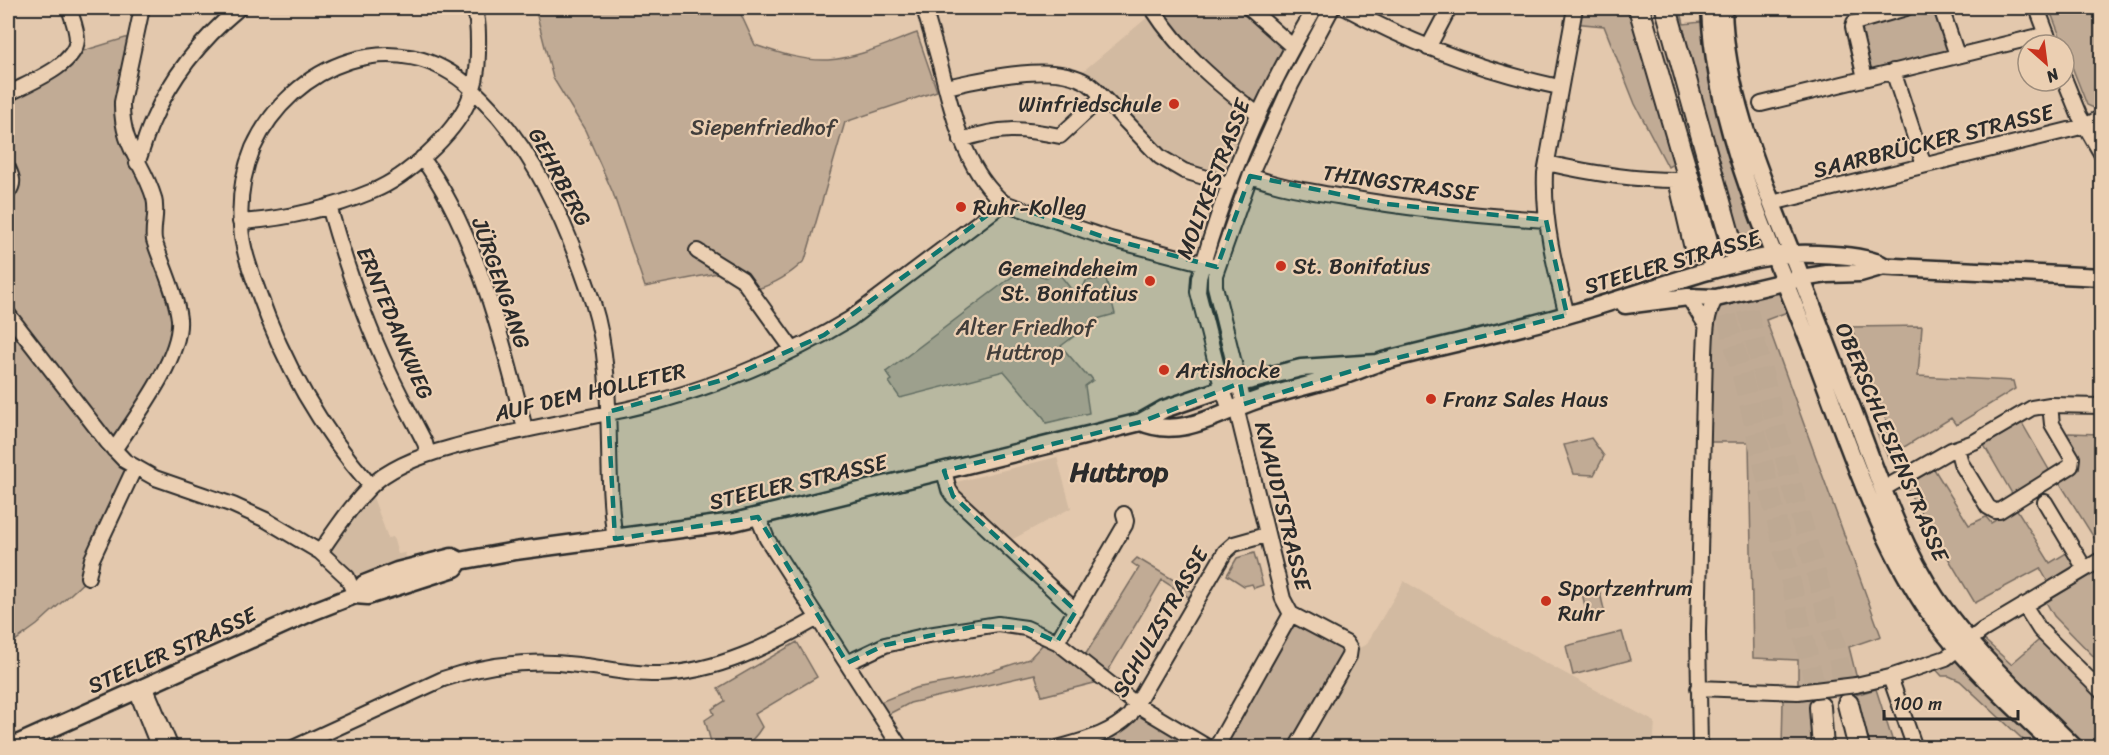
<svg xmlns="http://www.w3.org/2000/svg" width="2109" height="755" font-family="Sriracha,sans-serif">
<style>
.built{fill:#d2baa1}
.green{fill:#c1ab95;stroke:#766b60;stroke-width:1.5}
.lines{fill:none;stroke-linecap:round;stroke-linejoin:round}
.highway-tunnel{stroke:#bea993;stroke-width:20;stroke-dasharray:20 10;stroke-linecap:butt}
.minor-casing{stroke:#2b2b2b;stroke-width:18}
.major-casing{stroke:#2b2b2b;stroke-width:21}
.highway-casing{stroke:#2b2b2b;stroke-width:24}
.minor{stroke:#ebcfb2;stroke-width:14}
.major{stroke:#ebcfb2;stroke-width:16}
.highway{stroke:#ebcfb2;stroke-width:20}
.minor-bridge-casing{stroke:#2b2b2b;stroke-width:18;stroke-linecap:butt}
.minor-bridge{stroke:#ebcfb2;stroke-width:14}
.marked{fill:#0f766e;fill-opacity:0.2;stroke:#0f766e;stroke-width:4.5;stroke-dasharray:12 8;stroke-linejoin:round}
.poi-dot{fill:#c8321e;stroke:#ebcfb2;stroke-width:2}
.labels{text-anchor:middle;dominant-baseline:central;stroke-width:4.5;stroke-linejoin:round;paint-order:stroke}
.poi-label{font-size:22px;fill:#2b2b2b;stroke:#ebcfb2;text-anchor:start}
.park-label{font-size:22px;fill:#423e3b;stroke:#ebcfb2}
.street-label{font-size:22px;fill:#2b2b2b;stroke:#ebcfb2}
.district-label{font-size:28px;font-weight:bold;fill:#2b2b2b;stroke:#ebcfb2}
</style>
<rect width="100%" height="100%" fill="#e3c8ad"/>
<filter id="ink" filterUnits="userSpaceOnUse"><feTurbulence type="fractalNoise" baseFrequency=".0167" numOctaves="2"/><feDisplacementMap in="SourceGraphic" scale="12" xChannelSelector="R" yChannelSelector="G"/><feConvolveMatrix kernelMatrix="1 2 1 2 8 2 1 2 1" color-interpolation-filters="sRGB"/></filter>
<g filter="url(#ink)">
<path class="built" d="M1149,16L1173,51L1211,89L1247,115L1224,180L1162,155L1095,81L1082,72Z
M1057,457L1071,508L1013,539L986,514L948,484Z
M370,489L388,538L393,537L398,554L405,553L407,561L348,577L321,552Z
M1404,581L1487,631L1655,722L1653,747L1371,748L1364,743L1361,747L1297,748L1353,650L1366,645Z"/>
<path class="green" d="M535,8H738L755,45C778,53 803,61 828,60C858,58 889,43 917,33L937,91L845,122L805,260C792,273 775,284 757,289L720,269L717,273L645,287L613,193L585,130L553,78Z
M1156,8H1249L1292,46L1259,112L1218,80Z
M1575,8H1630L1675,163L1668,167L1635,104L1604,26L1573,23Z
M1673,8H1680L1684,24L1710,21L1726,52L1788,244L1770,248L1746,262Z
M1935,8L1950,52L1870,71L1859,26Z
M2049,8H2101L2102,105L2096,109L2087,105Z
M135,35L121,102L145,182L174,330L157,375L118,435L111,439L8,301V201L17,190L8,165V95L73,54Z
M1103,267L1115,314L1097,319L1061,346L1086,375L1090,376L1093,380L1085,386L1089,413L1046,423L1044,418L1004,371L900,398L889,382L892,380L886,372L1021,270L1048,278L1057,271L1078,298L1086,281L1100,279Z
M1210,281L1235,378L1227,381L1203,283Z
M1783,282L1795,309L1766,320L1881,636L1849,647L1857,679L1798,686V660L1753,658L1749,442H1703L1711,305Z
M8,323L130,470L87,579L37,625L12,643L8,644Z
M1922,326L1918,376L2013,381L2015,389L1956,425L1951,418L1888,457L1877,433L1889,427L1872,389L1874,388L1851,327Z
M2101,421V549L2058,480L2077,469L2062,436L2069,433L2100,434Z
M2022,423L2052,475L2014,497L1984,445Z
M1591,438L1604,456L1594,475L1574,474L1564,445Z
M1934,469L1969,525L1986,517L1991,523L2016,508L2050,563L2068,552L2075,565L2048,582L2040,568L1975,603L1905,486Z
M1254,553L1263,585L1254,588L1252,584L1244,586L1227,575L1237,558Z
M1137,558L1197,594L1193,600L1162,580L1102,681L1042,696L1035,674L910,703L883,717L875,704L915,688L970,678L1029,659L1044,643L1074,659L1084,657L1139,568L1132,563Z
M2101,569V664L2054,616L2046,602Z
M1599,588L1605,614L1588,619L1582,593Z
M1292,614L1349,648L1295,747L1216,748Z
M1622,632L1630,660L1573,675L1566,646Z
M1978,634L2011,664L2045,635L2101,693V747H2076L1970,641Z
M797,642L817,677L755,714L762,727C745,754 738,744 712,746L705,720L714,714L712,709L725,701L718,688Z
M1959,650L2056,747H2031L1960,681L1949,676H1942L1931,664Z
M1876,689L1892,739L1893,747H1864L1852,696Z
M1811,699L1816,747L1782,748L1783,700Z
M1137,706L1208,748H1061L1093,739Z"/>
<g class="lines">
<path class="highway-tunnel" d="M1734,252L1771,407L1835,643L1848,704
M1712,258L1751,411L1820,707"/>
<defs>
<path id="minor" d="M924,8C931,33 939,58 945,84C956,127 969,174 1004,203L1110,239L1217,267
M1152,8C1181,53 1216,83 1259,115
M1249,8L1292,46
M1346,8C1414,45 1484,71 1559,87
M1941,8L1957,55
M2037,8L2051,45
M1428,48L1449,8
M1893,71L1924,165
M1865,78L1853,27L1854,23L1906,8
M2064,78L2079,115L2102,155
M946,87C985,79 1062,58 1094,88L1160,157L1184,171L1230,185
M8,94C28,83 75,66 77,40C77,29 72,18 69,8
M1761,104L2047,34
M961,140C1001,127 1020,128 1060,136L1102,97
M422,158C475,229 504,344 525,429
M137,163C143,149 146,134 153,120C172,75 202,39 239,8
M1547,163C1590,173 1632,180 1676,180L1693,253
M8,168C12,177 15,183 8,192
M1250,176C1280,187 1313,192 1344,197C1411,209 1478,216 1546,220
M1772,203L2085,126L2102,117
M329,206C345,263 364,319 389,372C400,396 413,419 425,443L428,454
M240,222C285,219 332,208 373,191C407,177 453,135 468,102C475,87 478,68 478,53C478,38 479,22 474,8
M697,251L742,279L793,350
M1688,297L1706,325
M8,314L108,443L125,461L155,478L233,505L266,520L320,552L347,577L355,595
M1567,315C1555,268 1543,221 1545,173L1575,8
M1244,404L1215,286V275L1250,176L1291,85L1332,8
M1236,407L1283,599L1291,614
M1230,410L1222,387L1198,292L1199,278C1225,183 1265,92 1315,8
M1957,448L1961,463L1988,507L1995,511H1999L2071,466L2072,458L2052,424L2050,405
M114,450C135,418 182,357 179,319C176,293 162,265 154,240C152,226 158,213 154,198C143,161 121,147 122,102L142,8
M944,471L949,490L953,496L1076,611
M370,485C320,428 283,363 258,291C250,269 242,248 241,226C239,200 243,172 253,148C291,64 398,20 472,89C534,146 567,225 593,303C617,379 603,461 615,539
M1883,489L1951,450L1974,442L2032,408L2050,405L2102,406
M2045,502L2085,569
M758,517L767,539L901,748
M320,552C336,529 361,491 383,476C410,458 441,450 472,442C523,429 576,420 628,409C705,391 782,360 850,319L1004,203
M88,577L92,559L135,467
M2024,605L2040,630L2102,692
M1291,614L1346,643L1350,649L1349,656L1296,748
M1057,642L1125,525L1126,521L1124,514
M847,663L885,645L928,635L998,624L1026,628L1057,642L1137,705L1209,748
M1890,677L1915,748
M1856,685L1890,677L1946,658L1983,630L2102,559
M145,686L171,748
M1698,688L1798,692
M136,690L159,748
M293,748L443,679C487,664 532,659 578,665C606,668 632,675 660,674C717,672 769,646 818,618
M1058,748C1085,740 1109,735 1130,715L1225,552L1234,544L1266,535
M1216,748L1291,614
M1700,748L1698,632L1705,354C1706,335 1705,315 1716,298"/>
<path id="major" d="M1710,8C1715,132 1771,243 1815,357C1847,440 1875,530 1924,605C1960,659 2011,703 2057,748
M1723,8C1725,96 1762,178 1794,259C1813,307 1831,356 1850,403C1876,469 1897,539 1936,598C1974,654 2027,700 2075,748
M1874,266L2102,277
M1625,305L1688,297L1716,298L1801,278L1827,274L1860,273L1884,266
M1141,422C1184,441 1226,408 1266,397C1292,389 1319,383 1345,375C1358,371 1370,365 1383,361C1447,344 1513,331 1577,312C1642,294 1706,267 1773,256C1797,252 1865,253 1884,266
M355,595L364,584L397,571L452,557L460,561L515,551L734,522L1141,422L1164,409L1240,383L1301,368L1378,363
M8,748L314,611L355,595L368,596L455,568L460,561"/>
<path id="highway" d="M1639,8L1712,258
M1666,8L1734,252
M1848,704L1859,748
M1820,707L1823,748"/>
</defs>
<use href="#minor" class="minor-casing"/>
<use href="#major" class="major-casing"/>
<use href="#highway" class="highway-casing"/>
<use href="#minor" class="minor"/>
<use href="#major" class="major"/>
<use href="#highway" class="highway"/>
<defs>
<path id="minor-bridge" d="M1798,692L1856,685"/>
</defs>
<use href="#minor-bridge" class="minor-bridge-casing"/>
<use href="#minor-bridge" class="minor-bridge"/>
</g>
</g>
<path class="marked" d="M1250,176L1387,204L1546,220L1567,315L1381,362L1244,404L1240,383L1141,422L944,471L953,496L1076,611L1057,642L1026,628L977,626L885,645L847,663L758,517L615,539L608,412L726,379L824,335L1004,203L1110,239L1217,267Z"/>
<g class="poi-dot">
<circle cx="1174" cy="104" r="6"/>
<circle cx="961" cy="207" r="6"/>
<circle cx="1281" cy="266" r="6"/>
<circle cx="1150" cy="281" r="6"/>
<circle cx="1164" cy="370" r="6"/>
<circle cx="1431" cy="399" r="6"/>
<circle cx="1546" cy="601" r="6"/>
</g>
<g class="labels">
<g class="poi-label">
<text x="1162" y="104" text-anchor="end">Winfriedschule</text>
<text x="973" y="207">Ruhr-Kolleg</text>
<text x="1293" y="266">St. Bonifatius</text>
<text x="1138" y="268" text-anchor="end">Gemeindeheim<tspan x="1138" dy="25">St. Bonifatius</tspan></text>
<text x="1176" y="370">Artishocke</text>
<text x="1443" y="399">Franz Sales Haus</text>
<text x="1558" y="588">Sportzentrum<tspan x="1558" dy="25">Ruhr</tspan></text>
</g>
<g class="park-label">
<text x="763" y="127">Siepenfriedhof</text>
<text x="1025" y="327">Alter Friedhof<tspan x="1025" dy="25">Huttrop</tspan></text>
</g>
<g class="street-label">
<text transform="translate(1933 141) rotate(-14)">SAARBRÜCKER STRASSE</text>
<text transform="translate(560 177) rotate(62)">GEHRBERG</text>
<text transform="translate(1213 179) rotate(-69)">MOLTKESTRASSE</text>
<text transform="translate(1400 183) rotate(8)">THINGSTRASSE</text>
<text transform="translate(1672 262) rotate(-16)">STEELER STRASSE</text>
<text transform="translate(501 283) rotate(71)">JÜRGENGANG</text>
<text transform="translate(395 323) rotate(67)">ERNTEDANKWEG</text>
<text transform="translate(590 392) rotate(-13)">AUF DEM HOLLETER</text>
<text transform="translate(1892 442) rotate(67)">OBERSCHLESIENSTRASSE</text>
<text transform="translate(798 482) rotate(-13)">STEELER STRASSE</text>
<text transform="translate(1283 506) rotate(76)">KNAUDTSTRASSE</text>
<text transform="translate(1160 622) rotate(-60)">SCHULZSTRASSE</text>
<text transform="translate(172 650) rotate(-24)">STEELER STRASSE</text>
</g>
<g class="district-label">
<text x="1119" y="471">Huttrop</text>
</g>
</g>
<rect width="2109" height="755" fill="none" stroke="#ebcfb2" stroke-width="30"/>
<rect x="15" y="15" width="2079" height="725" fill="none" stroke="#2b2b2b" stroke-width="2" filter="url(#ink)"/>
<g transform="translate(2046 63) rotate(152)"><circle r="28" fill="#ebcfb2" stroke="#9e8d7c" stroke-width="1.5"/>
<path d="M0-4.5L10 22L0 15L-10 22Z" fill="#c8321e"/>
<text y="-9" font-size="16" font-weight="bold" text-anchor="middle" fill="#2b2b2b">N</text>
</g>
<path d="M1884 710v9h134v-9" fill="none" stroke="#2b2b2b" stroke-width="3"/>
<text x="1893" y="710" font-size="18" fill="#2b2b2b" stroke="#ebcfb2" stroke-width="4.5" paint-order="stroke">100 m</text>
</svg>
